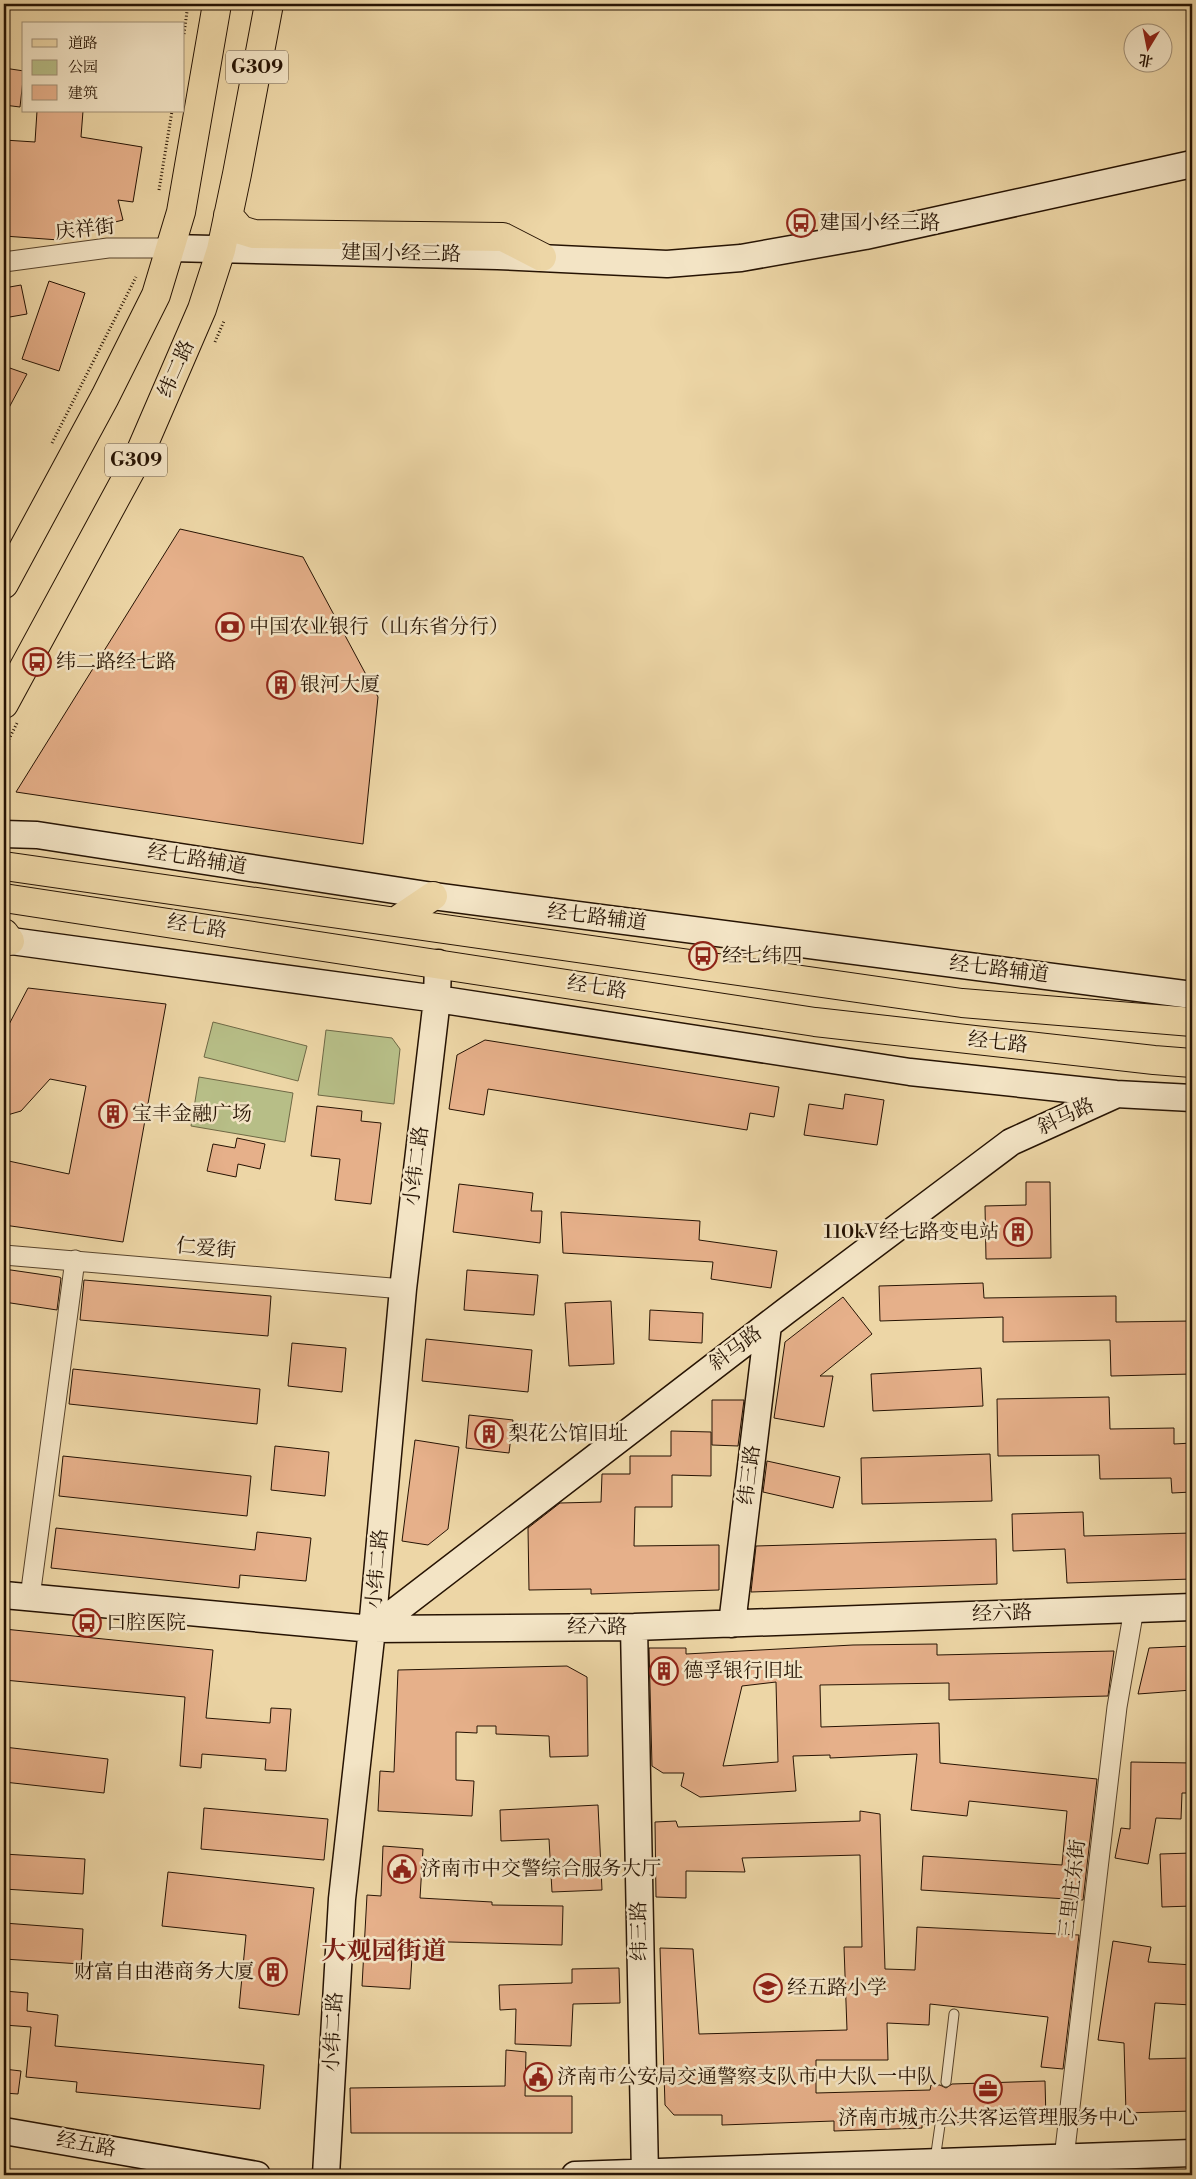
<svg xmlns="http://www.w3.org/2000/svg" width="1196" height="2179" font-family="'Libre Bodoni','Noto Serif SC',serif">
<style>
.green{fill:#b7be87;stroke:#6e6845}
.building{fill:#e6b08a;stroke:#261303;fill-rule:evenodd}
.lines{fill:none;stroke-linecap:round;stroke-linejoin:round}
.lane-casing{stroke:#58442c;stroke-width:11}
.street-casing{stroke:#58442c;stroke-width:21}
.secondary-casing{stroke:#261303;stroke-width:29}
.primary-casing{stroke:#261303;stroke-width:30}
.highway-casing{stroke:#261303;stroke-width:30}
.path{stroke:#261303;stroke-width:3;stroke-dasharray:1 2.5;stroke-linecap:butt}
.lane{stroke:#f3e4c5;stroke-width:9}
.street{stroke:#f3e4c5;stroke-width:19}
.secondary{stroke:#f3e4c5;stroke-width:26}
.primary{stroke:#edd6a6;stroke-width:28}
.highway{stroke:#edd6a6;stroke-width:28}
.labels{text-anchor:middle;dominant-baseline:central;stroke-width:5;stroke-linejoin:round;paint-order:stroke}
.shield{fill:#f3e4c5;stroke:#64523d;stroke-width:1}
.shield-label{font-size:19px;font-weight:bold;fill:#261303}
.poi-label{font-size:20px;fill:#261303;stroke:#f3e4c5;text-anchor:start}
.street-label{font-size:20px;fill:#261303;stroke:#f3e4c5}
.district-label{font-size:25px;font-weight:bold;fill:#7a1f14;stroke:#f3e4c5}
</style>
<rect width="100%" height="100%" fill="#edd6a6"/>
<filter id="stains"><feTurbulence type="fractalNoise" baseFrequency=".004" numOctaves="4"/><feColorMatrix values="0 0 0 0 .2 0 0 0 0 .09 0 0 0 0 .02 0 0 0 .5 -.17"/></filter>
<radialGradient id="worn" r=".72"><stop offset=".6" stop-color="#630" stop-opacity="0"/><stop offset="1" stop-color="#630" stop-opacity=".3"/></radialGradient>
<path class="green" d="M213,1022L307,1046L298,1081L204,1057Z
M326,1030L392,1038L400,1049L394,1104L318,1095Z
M199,1077L293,1093L285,1142L191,1126Z"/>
<path class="building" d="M4,68L24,71L20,107L4,105Z
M37,111H83L81,137L142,147L133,202L118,200L123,220L59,236V240L4,236V140L35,142Z
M49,281L85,293L59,371L22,359Z
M21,285L27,314L4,318V288Z
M4,366L27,374L4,417Z
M180,529L303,557L378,697L363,844L16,792Z
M28,988L166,1004L123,1242L4,1225V1160L69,1174L86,1086L50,1079L21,1111L4,1116V1034Z
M485,1040L779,1087L774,1117L750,1113L747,1130L488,1089L484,1115L449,1109L457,1055Z
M845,1094L884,1100L877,1145L804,1135L809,1104L843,1109Z
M317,1106L362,1111L361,1121L381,1123L371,1204L335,1200L340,1159L311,1156Z
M237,1138L265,1144L260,1169L238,1164L236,1177L207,1171L213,1144L235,1148Z
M1026,1182H1050L1051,1258L986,1259L985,1206L1026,1205Z
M459,1184L533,1193L531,1211H542L540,1243L453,1232Z
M561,1212L700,1221L699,1240L777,1251L771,1288L711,1279L713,1262L563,1253Z
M4,1269L59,1277L61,1278L57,1310L4,1302Z
M467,1270L538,1275L534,1315L464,1310Z
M84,1280L271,1296L268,1336L80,1320Z
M983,1283L984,1298L1116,1296V1322L1192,1321V1374L1111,1376L1110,1340L1003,1342V1317L880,1321L879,1286Z
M843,1297L872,1334L820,1376H833L824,1427L774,1418L785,1342Z
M611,1301L614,1364L569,1366L565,1303Z
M650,1310L703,1313L702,1343L649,1340Z
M426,1339L532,1350L528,1392L422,1381Z
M292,1343L346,1348L342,1392L288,1386Z
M981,1368L983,1406L873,1411L871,1374Z
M73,1369L260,1389L257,1424L69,1404Z
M1109,1397L1110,1429L1174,1428V1444L1192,1443V1492L1172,1493L1171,1478L1100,1479L1099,1455L998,1456L997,1399Z
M712,1400H744L738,1446L712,1445Z
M469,1415L513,1420L509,1453L466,1448Z
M671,1431L711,1432V1476L672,1475V1507H635L634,1546L719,1545V1590L591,1594V1589L529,1590L528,1528L560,1503L601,1502L602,1474H630V1456H671Z
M415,1440L459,1447L448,1529L428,1545L402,1541Z
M275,1446L329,1452L325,1496L271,1490Z
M990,1454L992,1501L862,1504L861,1458Z
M63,1456L251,1476L247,1516L59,1496Z
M767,1461L840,1477L833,1508L763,1492Z
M1083,1512L1084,1536L1192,1533V1579L1067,1583L1065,1549L1013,1551L1012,1514Z
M56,1528L255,1550L257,1532L311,1538L306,1581L240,1575L239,1588L51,1568Z
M996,1539L997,1584L751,1592L756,1546Z
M4,1629L213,1650L206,1718L270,1723L271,1708L291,1709L286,1771L265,1770L266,1759L202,1754L201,1768L180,1766L185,1697L4,1680Z
M937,1644V1655L1114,1651L1108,1696L949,1700V1683L820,1685L821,1727L939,1723L940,1763L1097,1779L1083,1900L921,1890L923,1856L1062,1865L1067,1811L969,1801L967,1816L911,1810L917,1754L830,1758V1755L793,1756L796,1791L700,1797L681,1786L684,1773H663L652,1766L649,1648H686V1654L853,1645ZM776,1682L778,1762L723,1766L742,1686Z
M1192,1646V1690L1138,1694L1149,1648Z
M567,1666L587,1677L588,1756L550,1757L549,1736L496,1734V1726H477V1733L456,1732V1780L474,1781L472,1816L378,1811L380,1771L394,1772L398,1670Z
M4,1747L108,1759L104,1793L4,1782Z
M1131,1762L1192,1763V1793H1182L1181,1819L1156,1818L1148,1864L1115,1858L1121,1828L1130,1829Z
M598,1805L602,1890L552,1892L549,1839L501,1841L500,1810Z
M204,1808L328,1819L324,1860L201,1849Z
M860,1811L880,1814L885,1969L915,1970L917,1927L1079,1935L1063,2069L1041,2067L1048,2017L930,2004L929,2025L887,2023L888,2060H816V2093L930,2090L931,2085H940L946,2088L952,2084L1045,2081L1046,2120L946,2123L940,2119L934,2124H922V2128L834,2131V2121L722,2125V2115H674L665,2105L660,1948L693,1949L699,2034L847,2030L844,1947H862L860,1855L742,1858L745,1872L686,1871V1898L656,1897L655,1822L676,1821L678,1827L860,1821Z
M383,1846L423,1849L420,1898L492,1902V1905L563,1906L562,1945L413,1941L410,1989L362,1986L367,1895L381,1896Z
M1192,1853V1906L1162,1907L1160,1854Z
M4,1854L85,1859L83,1894L4,1889Z
M168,1872L314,1888L299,2015L239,2008L246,1935L162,1926Z
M4,1923L83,1929L81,1964L4,1959Z
M1113,1941L1151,1947L1148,1962L1192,1965V2005L1155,2003L1149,2059L1192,2058V2111L1126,2113L1124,2043L1098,2040Z
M619,1968L620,2003L573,2004L571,2046L515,2044L516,2009L500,2010L499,1985L572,1983V1969Z
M4,1991L28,1993L27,2011L58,2015L55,2046L264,2065L260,2109L76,2092L77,2082L26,2077L31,2027L4,2025Z
M506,2050L526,2052L525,2096H572V2133H351L350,2088L505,2086Z
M4,2069L21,2071L18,2094L4,2093Z"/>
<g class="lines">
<defs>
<path id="lane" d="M946,2082L954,2014
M935,2160L940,2125"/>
<path id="street" d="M4,262L108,248H170
M4,1255L403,1289
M30,1597L75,1260
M1060,2175L1064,2158L1117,1707L1134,1609"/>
<path id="secondary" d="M170,248L498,256L667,264L741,258L865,236L1192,164
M4,834L37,835L433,896L1192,995
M4,940L437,999L910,1072L1116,1094L1192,1098
M4,1595L372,1629L634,1627L1192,1607
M732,1624L768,1325
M634,1627L645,2175
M372,1629L786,1311L1011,1142L1115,1095
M4,2131L257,2175
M326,2175L342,1899L372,1629L403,1289L437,999L438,963
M575,2175L1192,2153"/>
<path id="primary" d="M4,866L962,1003L1192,1022
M4,898L815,1022L1154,1060L1192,1063
M396,921L433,896
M4,933L10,941"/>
<path id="highway" d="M228,215L241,230L254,234L503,237L542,257
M4,584L105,397L156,295L181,212L217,4
M4,704L139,455L202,309L221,250L237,174L269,4"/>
</defs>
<use href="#lane" class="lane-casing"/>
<use href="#street" class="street-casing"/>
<use href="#secondary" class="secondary-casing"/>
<use href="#primary" class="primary-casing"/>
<use href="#highway" class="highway-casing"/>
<path class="path" d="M184,34L188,4
M159,190L172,111
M215,342L224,321
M52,443L136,277
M4,749L17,723"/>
<use href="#lane" class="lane"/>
<use href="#street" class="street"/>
<use href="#secondary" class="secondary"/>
<use href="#primary" class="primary"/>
<use href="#highway" class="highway"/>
</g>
<defs>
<symbol id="bus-ring" viewBox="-11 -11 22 22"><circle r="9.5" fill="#f3e4c5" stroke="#8f2418" stroke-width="1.5"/><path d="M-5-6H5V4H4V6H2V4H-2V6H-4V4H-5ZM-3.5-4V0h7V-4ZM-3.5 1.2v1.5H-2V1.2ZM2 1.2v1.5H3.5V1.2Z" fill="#8f2418"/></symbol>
<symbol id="bank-ring" viewBox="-11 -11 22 22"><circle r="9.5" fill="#f3e4c5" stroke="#8f2418" stroke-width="1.5"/><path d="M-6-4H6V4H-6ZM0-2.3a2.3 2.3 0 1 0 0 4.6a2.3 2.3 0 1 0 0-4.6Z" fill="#8f2418"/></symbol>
<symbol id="building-ring" viewBox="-11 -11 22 22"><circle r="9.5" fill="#f3e4c5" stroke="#8f2418" stroke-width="1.5"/><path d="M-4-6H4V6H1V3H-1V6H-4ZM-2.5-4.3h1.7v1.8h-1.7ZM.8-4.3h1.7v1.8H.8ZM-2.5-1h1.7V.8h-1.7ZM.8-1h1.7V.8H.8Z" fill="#8f2418"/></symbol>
<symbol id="civic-ring" viewBox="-11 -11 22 22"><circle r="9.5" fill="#f3e4c5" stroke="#8f2418" stroke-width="1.5"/><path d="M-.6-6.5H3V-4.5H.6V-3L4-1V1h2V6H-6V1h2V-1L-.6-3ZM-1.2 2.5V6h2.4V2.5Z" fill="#8f2418"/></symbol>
<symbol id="school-ring" viewBox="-11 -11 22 22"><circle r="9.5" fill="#f3e4c5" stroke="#8f2418" stroke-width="1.5"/><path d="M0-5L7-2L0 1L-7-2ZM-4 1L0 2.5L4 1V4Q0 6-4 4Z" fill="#8f2418"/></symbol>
<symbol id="office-ring" viewBox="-11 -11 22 22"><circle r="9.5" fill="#f3e4c5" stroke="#8f2418" stroke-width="1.5"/><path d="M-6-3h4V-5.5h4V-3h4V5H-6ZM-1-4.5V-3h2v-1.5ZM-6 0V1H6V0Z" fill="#8f2418"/></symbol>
</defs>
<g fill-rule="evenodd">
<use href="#bus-ring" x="785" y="207" width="32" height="32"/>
<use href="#bank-ring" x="214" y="611" width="32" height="32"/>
<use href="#bus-ring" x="21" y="646" width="32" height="32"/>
<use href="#building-ring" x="265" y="669" width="32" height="32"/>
<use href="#bus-ring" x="687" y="940" width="32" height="32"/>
<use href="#building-ring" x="97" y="1098" width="32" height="32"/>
<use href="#building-ring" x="1002" y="1216" width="32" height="32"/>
<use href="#building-ring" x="473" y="1418" width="32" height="32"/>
<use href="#bus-ring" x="71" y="1607" width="32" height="32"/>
<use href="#building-ring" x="648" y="1655" width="32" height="32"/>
<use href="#civic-ring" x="386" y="1853" width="32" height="32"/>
<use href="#building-ring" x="257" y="1956" width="32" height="32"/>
<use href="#school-ring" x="752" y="1972" width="32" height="32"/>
<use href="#civic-ring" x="522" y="2061" width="32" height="32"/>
<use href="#office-ring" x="972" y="2073" width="32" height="32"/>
</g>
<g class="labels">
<g class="shield">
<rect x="226" y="50.5" width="62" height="33" rx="4"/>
<rect x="105" y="443.5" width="62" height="33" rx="4"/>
</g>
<g class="shield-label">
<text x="257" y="67">G309</text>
<text x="136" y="460">G309</text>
</g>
<g class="poi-label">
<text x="820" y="223">建国小经三路</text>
<text x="249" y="627">中国农业银行（山东省分行）</text>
<text x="56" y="662">纬二路经七路</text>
<text x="300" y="685">银河大厦</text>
<text x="722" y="956">经七纬四</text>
<text x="132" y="1114">宝丰金融广场</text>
<text x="999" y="1232" text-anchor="end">110kV经七路变电站</text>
<text x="508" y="1434">梨花公馆旧址</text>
<text x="106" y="1623">口腔医院</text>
<text x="683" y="1671">德孚银行旧址</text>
<text x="421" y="1869">济南市中交警综合服务大厅</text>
<text x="254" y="1972" text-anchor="end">财富自由港商务大厦</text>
<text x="787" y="1988">经五路小学</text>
<text x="557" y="2077">济南市公安局交通警察支队市中大队一中队</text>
<text x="988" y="2118" text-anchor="middle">济南市城市公共客运管理服务中心</text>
</g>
<g class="street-label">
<text transform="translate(85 230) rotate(-6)">庆祥街</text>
<text transform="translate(401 254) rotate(1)">建国小经三路</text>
<text transform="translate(177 369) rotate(-66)">纬二路</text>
<text transform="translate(197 860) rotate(9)">经七路辅道</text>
<text transform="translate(597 918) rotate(7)">经七路辅道</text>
<text transform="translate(197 927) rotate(9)">经七路</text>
<text transform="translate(999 970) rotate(7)">经七路辅道</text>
<text transform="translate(597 988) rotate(9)">经七路</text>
<text transform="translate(998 1043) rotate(6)">经七路</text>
<text transform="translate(1066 1117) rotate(-25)">斜马路</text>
<text transform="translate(417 1166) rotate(-83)">小纬二路</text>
<text transform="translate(206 1249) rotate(5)">仁爱街</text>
<text transform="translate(736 1349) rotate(-37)">斜马路</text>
<text transform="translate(750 1475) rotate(-83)">纬三路</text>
<text transform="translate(378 1569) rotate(-85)">小纬二路</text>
<text transform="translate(1002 1614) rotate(-2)">经六路</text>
<text x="597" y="1627">经六路</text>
<text transform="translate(1073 1889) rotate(-83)">三里庄东街</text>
<text transform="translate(640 1931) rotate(-91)">纬三路</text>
<text transform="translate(334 2032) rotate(-87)">小纬二路</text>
<text transform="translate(86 2145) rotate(10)">经五路</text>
</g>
<g class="district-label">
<text x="384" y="1951">大观园街道</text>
</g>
</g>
<rect width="1196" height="2179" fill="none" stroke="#edd6a6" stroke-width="20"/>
<rect x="5" y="5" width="1186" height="2169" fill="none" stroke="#261303" stroke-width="2.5"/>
<rect x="10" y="10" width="1176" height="2159" fill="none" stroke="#261303"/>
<rect x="22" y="22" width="162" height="90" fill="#f3e4c5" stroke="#a19077"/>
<rect x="32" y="39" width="25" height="8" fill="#edd6a6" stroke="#a19077"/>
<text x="68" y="48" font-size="15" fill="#261303">道路</text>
<rect x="32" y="60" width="25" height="15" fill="#b7be87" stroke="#a19077"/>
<text x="68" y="72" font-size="15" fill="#261303">公园</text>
<rect x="32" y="85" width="25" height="15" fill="#e6b08a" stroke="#a19077"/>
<text x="68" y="98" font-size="15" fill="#261303">建筑</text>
<g transform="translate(1148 48) rotate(190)"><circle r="24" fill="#f3e4c5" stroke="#a19077"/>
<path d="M0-4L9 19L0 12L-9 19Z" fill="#8f2418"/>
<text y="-8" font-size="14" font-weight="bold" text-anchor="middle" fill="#261303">北</text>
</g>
<rect width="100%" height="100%" filter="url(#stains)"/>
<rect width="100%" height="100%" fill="url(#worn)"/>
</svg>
